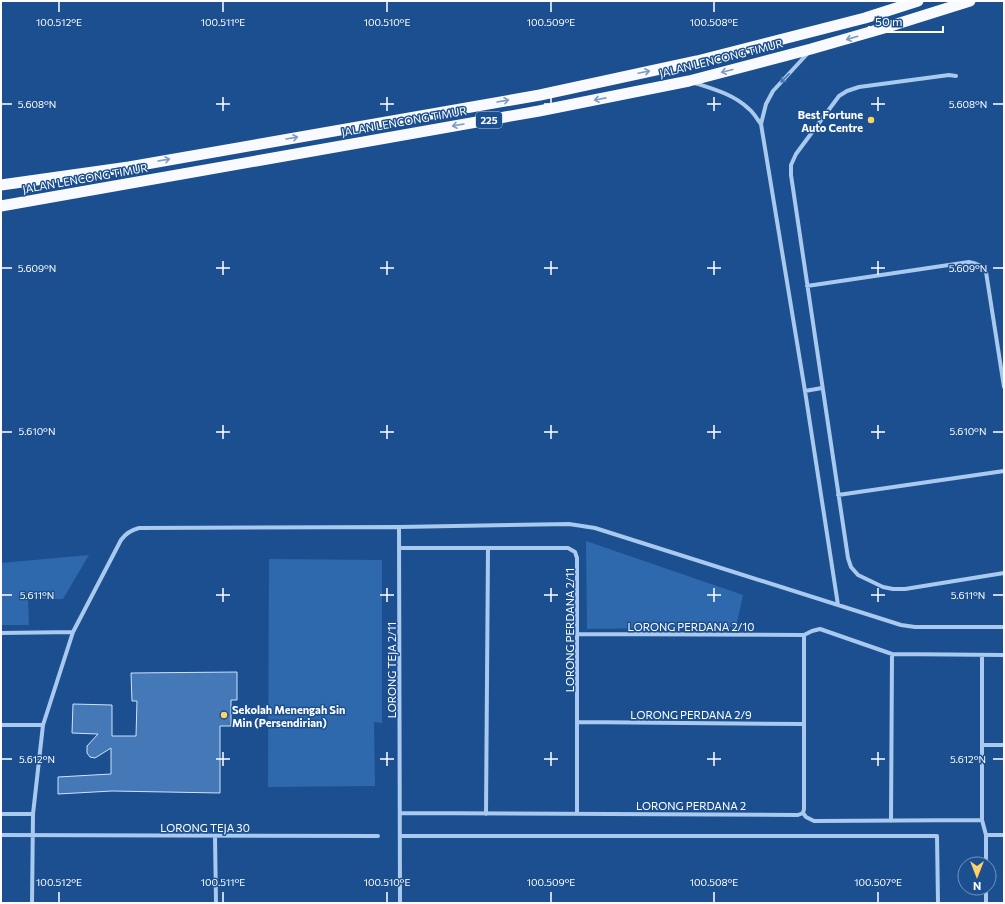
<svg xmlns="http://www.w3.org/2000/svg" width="1005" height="904" font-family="Commissioner,sans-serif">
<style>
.green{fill:#2e69ad}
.building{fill:#4478b7;stroke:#cfe3fa}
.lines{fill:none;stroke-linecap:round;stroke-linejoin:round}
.minor{stroke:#a9c9ee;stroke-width:4}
.trunk{stroke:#f8faff;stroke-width:11}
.oneway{stroke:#7e9cc1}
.oneway2{stroke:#4674ac}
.ticks{fill:none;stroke:#fff;stroke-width:1.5}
.poi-dot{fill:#ffd166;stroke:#1b4f8f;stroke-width:1.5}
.labels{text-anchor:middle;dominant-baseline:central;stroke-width:3;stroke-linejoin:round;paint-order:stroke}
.shield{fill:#1b4f8f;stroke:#bbcadd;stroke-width:1}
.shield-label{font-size:10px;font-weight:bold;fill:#fff}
.street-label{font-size:11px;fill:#fff;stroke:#1b4f8f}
.poi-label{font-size:11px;font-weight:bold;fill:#fff;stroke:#1b4f8f;text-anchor:end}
.ticks-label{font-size:10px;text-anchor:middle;fill:#fff;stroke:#1b4f8f;stroke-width:3;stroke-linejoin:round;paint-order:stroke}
</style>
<rect width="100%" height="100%" fill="#1b4f8f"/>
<path class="green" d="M586,541L743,595L736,627L587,629Z
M89,555L63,599H28L29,625H1V563Z
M269,559L382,560V723L374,722L375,786L268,787Z"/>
<path class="building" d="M237,672V700H231V726H220V793L112,791L58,794V777L111,774V748L95,758L90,757L87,753V746L98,734L72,733L73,704L112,705V736H136L137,701H132L131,673Z"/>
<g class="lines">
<path class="minor" d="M808,53L773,91L766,104L761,124L805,391L838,605
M956,76L949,75L859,87L847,91L839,96L796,154L791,165V175L848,558L851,567L858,575L883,587L893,589H905L1004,573
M695,83C714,89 735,95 749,109C754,113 757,119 761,124
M807,286L969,262C976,263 982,265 986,272L1004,387
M805,391L822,388
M838,495L1004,471
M399,527L400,903
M399,548H568L575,552L577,558V813
M1,633L73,632
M578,634L804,635L812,631L820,629L892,654L1004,655
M982,655V820L986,835V864
M578,722L803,724
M1,725H43
M982,745H1004
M400,813L798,815L803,813L804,809V635
M803,813L806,817L814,821L982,820
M1,814H33
M486,814L488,548
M891,821L892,654
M1,835L378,836
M986,835H1004
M215,836L216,903
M400,836H937L938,903
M32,903L33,814L43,725L73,632L121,540C126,533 131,530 139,528L399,527L569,524L595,528L901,625L915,627H1004
M986,903V888"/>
<path class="trunk" d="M1,185L129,167L540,95L697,61L865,18L918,1
M1,206L539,111L689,81L811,49L884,28L970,1"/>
</g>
<defs><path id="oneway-shaft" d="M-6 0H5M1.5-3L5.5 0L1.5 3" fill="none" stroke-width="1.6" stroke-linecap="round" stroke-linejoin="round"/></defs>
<g class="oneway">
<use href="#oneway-shaft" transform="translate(852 38) rotate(164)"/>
<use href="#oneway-shaft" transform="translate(727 71) rotate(166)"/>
<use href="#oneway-shaft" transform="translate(644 72) rotate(-12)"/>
<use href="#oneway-shaft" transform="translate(600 99) rotate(169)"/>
<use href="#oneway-shaft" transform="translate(503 101) rotate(-10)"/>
<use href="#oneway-shaft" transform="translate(458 125) rotate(170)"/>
<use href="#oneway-shaft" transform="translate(292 138) rotate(-10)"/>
<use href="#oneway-shaft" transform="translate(164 160) rotate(-10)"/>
</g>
<use class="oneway2" href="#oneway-shaft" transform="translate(785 78) rotate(135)"/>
<path class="ticks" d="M59,2V12M223,2V12M387,2V12M551,2V12M714,2V12M223,97V111M387,97V111M551,97V111M714,97V111M878,97V111M2,104H12M216,104H230M380,104H394M544,104H558M707,104H721M871,104H885M993,104H1003M223,261V275M387,261V275M551,261V275M714,261V275M878,261V275M2,268H12M216,268H230M380,268H394M544,268H558M707,268H721M871,268H885M993,268H1003M223,425V439M387,425V439M551,425V439M714,425V439M878,425V439M2,432H12M216,432H230M380,432H394M544,432H558M707,432H721M871,432H885M993,432H1003M223,588V602M387,588V602M551,588V602M714,588V602M878,588V602M2,595H12M216,595H230M380,595H394M544,595H558M707,595H721M871,595H885M993,595H1003M223,752V766M387,752V766M551,752V766M714,752V766M878,752V766M2,759H12M216,759H230M380,759H394M544,759H558M707,759H721M871,759H885M993,759H1003M59,892V902M223,892V902M387,892V902M551,892V902M714,892V902M878,892V902"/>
<g class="poi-dot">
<circle cx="871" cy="120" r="4"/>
<circle cx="224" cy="715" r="4"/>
</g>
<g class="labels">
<rect class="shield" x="476" y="112" width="26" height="16" rx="3"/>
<g class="shield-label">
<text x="489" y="120">225</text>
</g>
<g class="street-label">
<text transform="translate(721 58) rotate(-14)">JALAN LENCONG TIMUR</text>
<text transform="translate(404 121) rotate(-10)">JALAN LENCONG TIMUR</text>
<text transform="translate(85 178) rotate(-10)">JALAN LENCONG TIMUR</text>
<text x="691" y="626">LORONG PERDANA 2/10</text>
<text transform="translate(569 630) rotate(-90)">LORONG PERDANA 2/11</text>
<text transform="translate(391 670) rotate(-90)">LORONG TEJA 2/11</text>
<text x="691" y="714">LORONG PERDANA 2/9</text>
<text x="691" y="805">LORONG PERDANA 2</text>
<text x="205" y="827">LORONG TEJA 30</text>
</g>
<g class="poi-label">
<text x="863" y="114">Best Fortune<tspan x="863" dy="13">Auto Centre</tspan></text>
<text x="232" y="709" text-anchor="start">Sekolah Menengah Sin<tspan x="232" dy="13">Min (Persendirian)</tspan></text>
</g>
</g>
<g class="ticks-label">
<text x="59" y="26">100.512°E</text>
<text x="223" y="26">100.511°E</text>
<text x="387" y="26">100.510°E</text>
<text x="551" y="26">100.509°E</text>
<text x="714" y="26">100.508°E</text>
<text x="968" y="108">5.608°N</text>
<text x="37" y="108">5.608°N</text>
<text x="968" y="272">5.609°N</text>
<text x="37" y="272">5.609°N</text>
<text x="968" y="435">5.610°N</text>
<text x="37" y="435">5.610°N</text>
<text x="968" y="599">5.611°N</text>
<text x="37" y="599">5.611°N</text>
<text x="968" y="763">5.612°N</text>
<text x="37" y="763">5.612°N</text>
<text x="59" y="886">100.512°E</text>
<text x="223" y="886">100.511°E</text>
<text x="387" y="886">100.510°E</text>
<text x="551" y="886">100.509°E</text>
<text x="714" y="886">100.508°E</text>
<text x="878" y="886">100.507°E</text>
</g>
<rect width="1005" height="904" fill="none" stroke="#ffffff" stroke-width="4"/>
<g transform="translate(977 876) rotate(180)"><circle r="19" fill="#1b4f8f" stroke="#7695bc"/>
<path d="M0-3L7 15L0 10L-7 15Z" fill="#ffd166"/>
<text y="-6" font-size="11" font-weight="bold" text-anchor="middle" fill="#ffffff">N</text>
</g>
<path d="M869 26v6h74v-6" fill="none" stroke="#ffffff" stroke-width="2"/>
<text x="875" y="26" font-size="12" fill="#ffffff" stroke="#1b4f8f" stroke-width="3" paint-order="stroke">50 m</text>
</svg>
